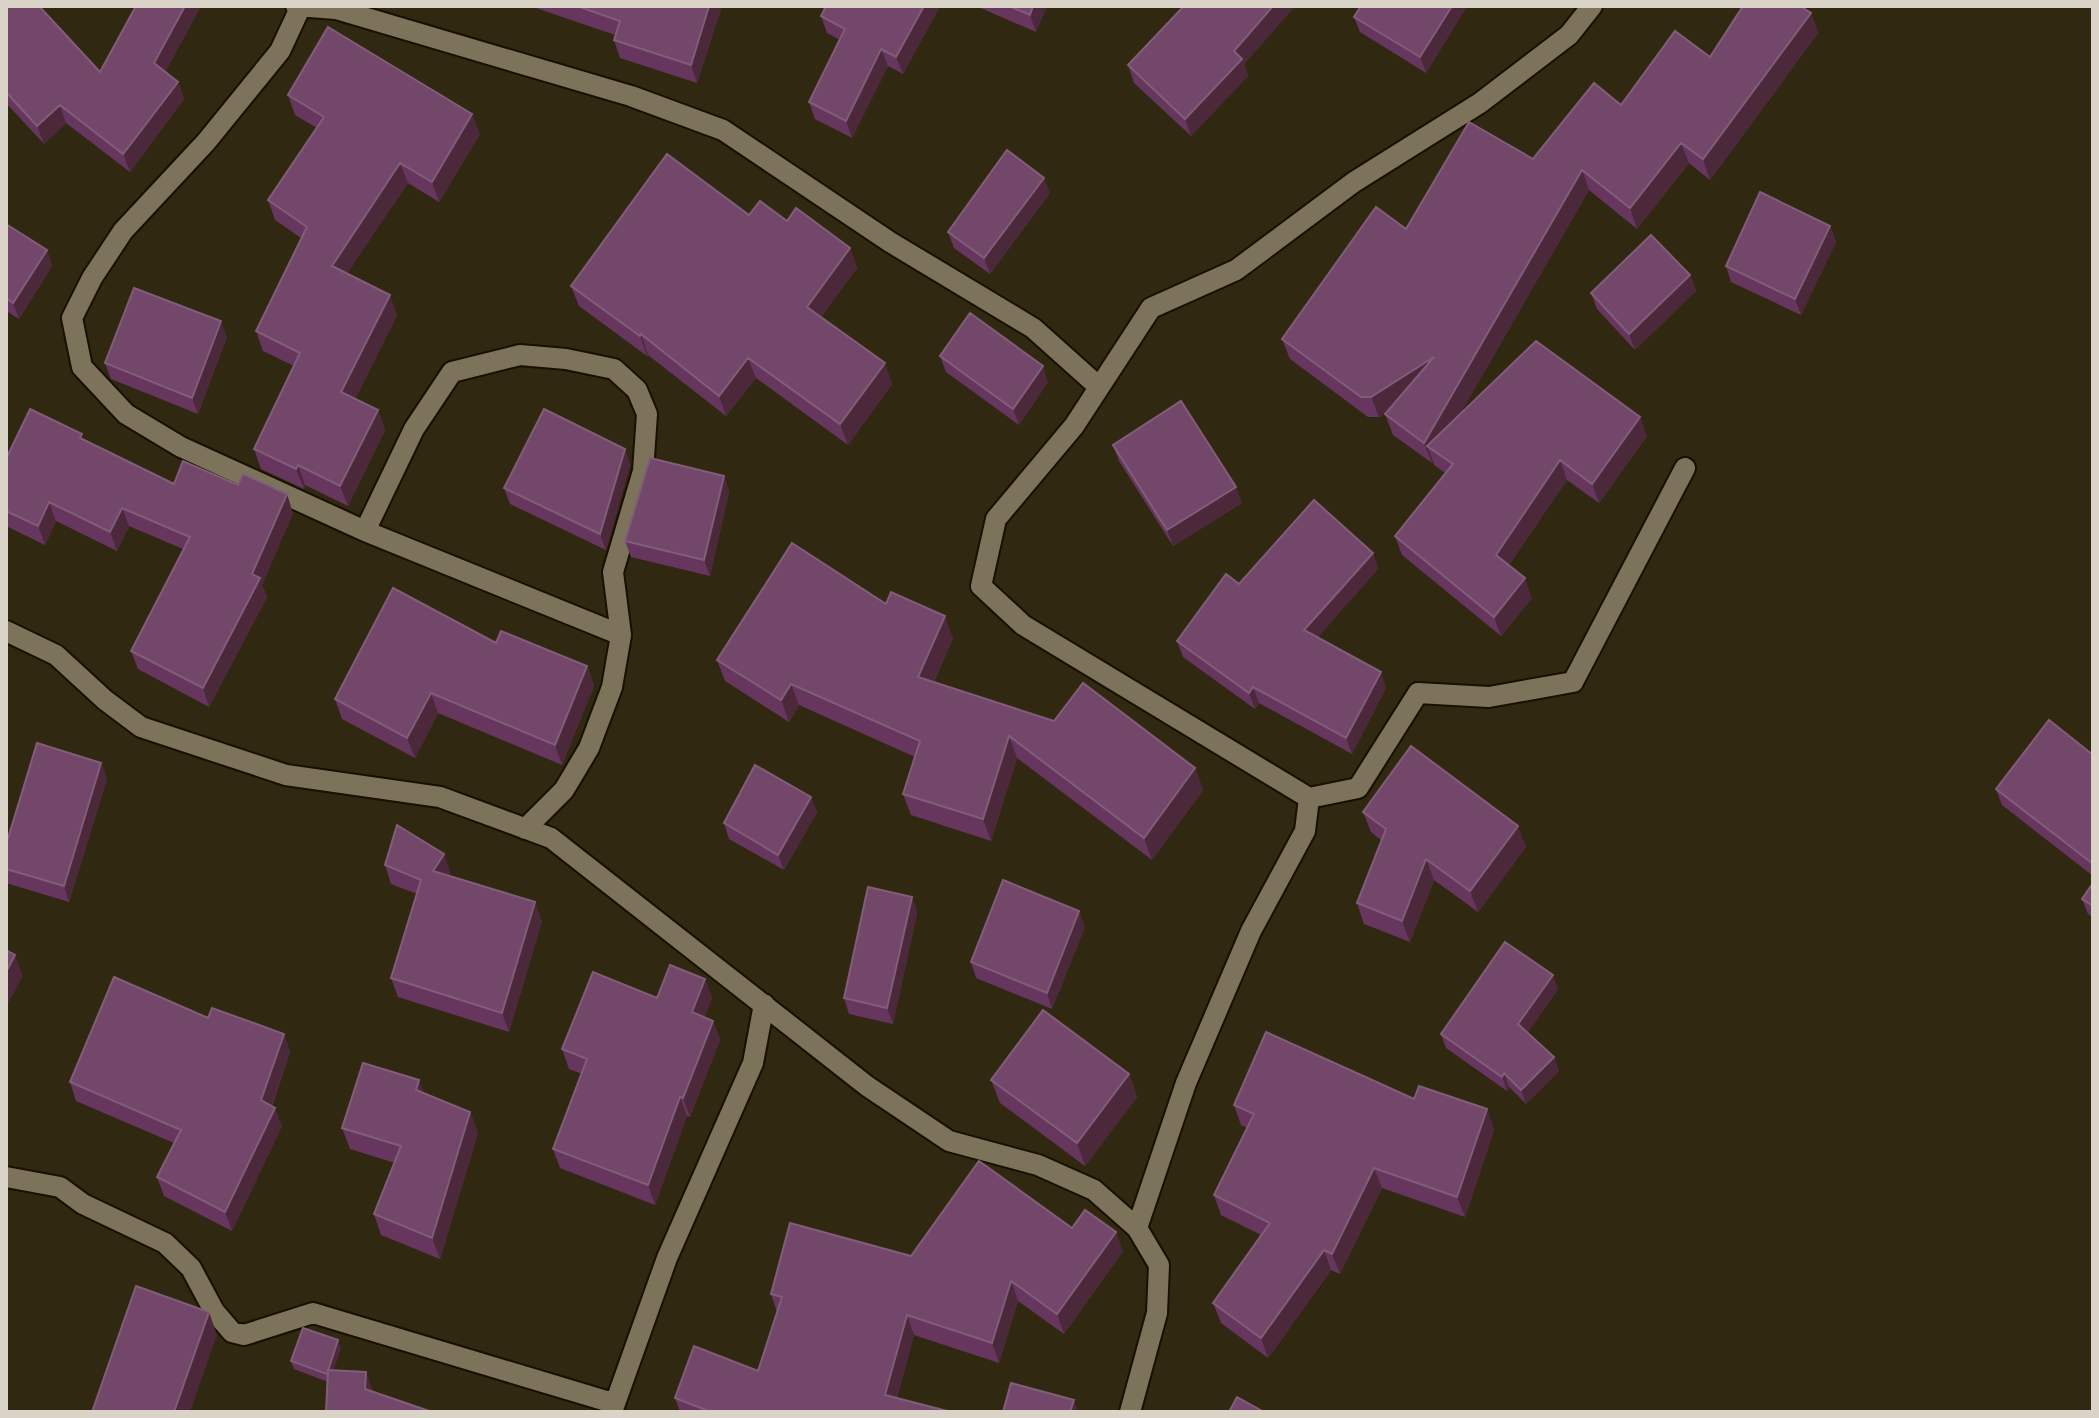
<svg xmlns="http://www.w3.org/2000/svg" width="2099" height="1418" font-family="'Public Sans',sans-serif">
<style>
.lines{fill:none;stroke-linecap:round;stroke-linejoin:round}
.minor-casing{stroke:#181000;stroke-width:24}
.minor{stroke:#7c735a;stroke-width:20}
.wall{fill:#66365f}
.shaded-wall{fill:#4b293b}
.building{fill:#72476a;stroke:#825d79;stroke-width:2}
</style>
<rect width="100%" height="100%" fill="#302811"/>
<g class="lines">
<defs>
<path id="minor" d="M296,6L336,9L631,96L723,130L890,242L1033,328L1099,387
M300,8L280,51L206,142L123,231L92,278L72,318L82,367L126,414L181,447L365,531L621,635
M365,531L414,429L452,372L520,355L566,359L614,369L637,390L647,414L643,471L613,572L621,635L612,687L589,748L564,790L525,829
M6,631L56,655L105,700L141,727L286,775L440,797L551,838L867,1086L949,1141L1038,1165L1094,1190L1137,1228L1159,1265L1157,1313L1130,1412
M1309,798L1358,788L1418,693L1489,697L1573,682L1685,468
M6,1177L60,1187L83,1204L165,1243L191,1268L214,1311L232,1332L244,1335L313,1313L613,1403
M1137,1228L1186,1083L1251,931L1305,831L1309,798L1023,625L981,586L996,519L1074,426L1151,308L1236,270L1354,182L1480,103L1569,35L1592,6
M612,1412L667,1258L753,1063L764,1004"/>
</defs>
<use href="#minor" class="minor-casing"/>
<use href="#minor" class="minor"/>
</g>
<path class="wall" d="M6,6L100,72L201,6L165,72L178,82L184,99L130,172L66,123L44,144L6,103Z
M530,6H722L697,83L620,58L614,40L615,35Z
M826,6H940L903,74L888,66L852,138L815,119L809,102L840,40L827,33L821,16Z
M976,6H1047L1036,32Z
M1184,6H1295L1244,64L1248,76L1191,136L1134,83L1128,65Z
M1467,6L1426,73L1360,32L1354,17Z
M1811,13L1818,33L1710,180L1689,163L1637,229L1589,190L1460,414L1647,436L1599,503L1567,480L1509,565L1532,598L1501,636L1402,555L1395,536L1445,473L1434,465L1433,461L1432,463L1393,435L1385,414L1388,411L1379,417H1368L1290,359L1282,339L1406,229L1533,159L1621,105L1710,57Z
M288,95L480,134L439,202L408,183L347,273L397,315L355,399L378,410L385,430L348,506L305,485L304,489L261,469L254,449L294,366L263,351L256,331L301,238L275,220L268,200L317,128L295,115Z
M1050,193L990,274L954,248L948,232Z
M749,215L787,221L850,248L857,268L821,317L892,384L848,445L756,378L726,416L648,355L647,356L579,306L571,286Z
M6,224L47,250L52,266L19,319L8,312L6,317Z
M1830,226L1836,242L1801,315L1731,282L1726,266Z
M1690,275L1696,291L1635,350L1597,309L1591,293Z
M227,337L198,414L111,379L105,363Z
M940,356L1048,382L1019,425L946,372Z
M83,440L174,484L293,513L262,585L267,597L209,707L138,669L131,651L183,549L129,526L117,551L56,521L45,545L6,526V459Z
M1113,445L1242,503L1173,546L1119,461Z
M625,449L630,465L606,550L510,504L504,488Z
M724,476L729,492L710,576L631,557L625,541Z
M1373,553L1378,569L1317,638L1386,688L1352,754L1259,703L1255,709L1183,657L1177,641L1239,584Z
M886,604L953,638L934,682L1195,768L1203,790L1152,860L1017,758L991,841L911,815L903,794L915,757L799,705L789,722L725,681L717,660Z
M496,643L587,666L594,686L562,765L438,713L415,758L342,719L335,699Z
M2093,755V876L2002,805L1996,789Z
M101,763L107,779L69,902L6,883V845Z
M811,797L817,812L784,870L729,839L724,823Z
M1363,812L1526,847L1478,912L1434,880L1410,942L1364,924L1357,903L1382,841L1371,832Z
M444,854L450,873L449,875L542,921L509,1032L398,997L391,978L417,894L391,884L385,865Z
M2093,883V918L2088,914L2082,899Z
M912,897L917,913L893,1024L849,1014L844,998Z
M1085,927L1052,1009L976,978L971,962Z
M705,979L712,998L704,1017L713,1021L720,1040L690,1117L687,1116L655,1205L560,1168L553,1149L582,1074L569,1069L562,1049L657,998Z
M1558,989L1528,1032L1554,1057L1559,1071L1526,1104L1509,1087L1507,1091L1446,1048L1441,1034Z
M208,1018L284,1034L290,1052L272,1106L282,1126L232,1231L164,1196L157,1177L174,1143L76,1101L70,1082Z
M1129,1074L1137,1097L1085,1166L1000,1103L991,1080Z
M424,1093L470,1112L478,1133L440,1259L381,1235L374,1214L395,1163L350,1149L342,1128Z
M1414,1099L1487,1109L1494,1130L1465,1217L1382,1188L1340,1274L1331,1270L1268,1358L1221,1323L1213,1303L1261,1235L1221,1215L1214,1195L1247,1128L1241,1125L1234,1105Z
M1072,1228L1123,1251L1064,1334L1018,1301L999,1363L914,1335L897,1398L951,1412H680L675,1398L758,1371L777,1312L771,1294L911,1256Z
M341,1348L328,1382L294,1369L291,1361Z"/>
<path class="shaded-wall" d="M185,6H201L160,81L154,63Z
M709,6H722L697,83L691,65Z
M924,6H940L903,74L896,57Z
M1033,6H1047L1036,32L1030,15Z
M1273,6H1295L1244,64L1248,76L1191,136L1185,119L1234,51Z
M1452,6H1467L1426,73L1420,57Z
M1811,13L1818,33L1710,180L1703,159Z
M881,49L888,66L852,138L846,121Z
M178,82L184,99L130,172L123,154Z
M60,105L66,123L44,144L37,126Z
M472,114L480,134L439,202L432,182Z
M1681,143L1689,163L1637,229L1630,208Z
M400,163L408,183L339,286L332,266Z
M1582,170L1589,190L1438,453L1427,446L1433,461L1432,463L1424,443Z
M1044,178L1050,193L990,274L984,258Z
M1830,226L1836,242L1801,315L1795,299Z
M850,248L857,268L814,327L807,307Z
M47,250L52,266L19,319L13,303Z
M1690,275L1696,291L1635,350L1629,334Z
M390,295L397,315L349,412L341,392Z
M221,321L227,337L198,414L192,398Z
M641,334L648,355L647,356L640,336Z
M1434,357L1441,378L1379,417L1371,397Z
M748,358L756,378L726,416L719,396Z
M885,363L892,384L848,445L840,424Z
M1043,366L1048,382L1019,425L1013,409Z
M378,410L385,430L348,506L340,486Z
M1640,417L1647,436L1599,503L1592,484Z
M625,449L630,465L606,550L600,534Z
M1560,460L1567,480L1503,574L1496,555Z
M298,465L305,485L304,489L296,469Z
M724,476L729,492L710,576L704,560Z
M1236,487L1242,503L1173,546L1167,530Z
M287,494L293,513L262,585L267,597L209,707L203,688Z
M49,502L56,521L45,545L38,526Z
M122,508L129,526L117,551L110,532Z
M1373,553L1378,569L1310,646L1304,630Z
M1525,578L1532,598L1501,636L1494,617Z
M945,616L953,638L926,699L918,677Z
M587,666L594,686L562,765L555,745Z
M1381,672L1386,688L1352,754L1346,738Z
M791,684L799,705L789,722L781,700Z
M1253,687L1259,703L1255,709L1249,693Z
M431,693L438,713L415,758L407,738Z
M1009,736L1017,758L991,841L983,819Z
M101,763L107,779L69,902L64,886Z
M1195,768L1203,790L1152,860L1144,838Z
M811,797L817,812L784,870L778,855Z
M1518,826L1526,847L1478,912L1470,891Z
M444,854L450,873L440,890L433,871Z
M1426,859L1434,880L1410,942L1402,921Z
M912,897L917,913L893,1024L887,1008Z
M535,902L542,921L509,1032L502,1013Z
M1079,911L1085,927L1052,1009L1047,993Z
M15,955L23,976L6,1007V972Z
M1553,975L1558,989L1524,1038L1518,1024Z
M705,979L712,998L699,1031L692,1012Z
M713,1021L720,1040L690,1117L683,1098Z
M284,1034L290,1052L267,1118L261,1100Z
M1554,1057L1559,1071L1526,1104L1521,1090Z
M1504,1073L1509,1087L1507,1091L1502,1077Z
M1129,1074L1137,1097L1085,1166L1077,1143Z
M419,1080L427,1101L416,1090Z
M680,1097L687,1116L655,1205L648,1185Z
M275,1108L282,1126L232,1231L225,1212Z
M1487,1109L1494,1130L1465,1217L1457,1197Z
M470,1112L478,1133L440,1259L432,1238Z
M1374,1168L1382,1188L1340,1274L1332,1254Z
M1116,1232L1123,1251L1064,1334L1057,1314Z
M1324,1250L1331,1270L1268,1358L1261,1338Z
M1011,1281L1018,1301L999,1363L992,1343Z
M209,1312L217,1335L190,1412H174Z
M907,1315L914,1335L893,1412L885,1395Z
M338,1340L341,1348L330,1382L327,1374Z
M366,1372L374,1394L365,1389Z
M1074,1400L1078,1412H1070Z"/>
<path class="building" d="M6,6H39L100,72L136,6H185L154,63L178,82L123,154L60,105L37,126L6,92Z
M577,6H709L691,65L614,40L620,21Z
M826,6H924L896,57L881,49L846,121L809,102L845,29L821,16Z
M1009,6H1033L1030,15Z
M1184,6H1273L1234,51L1242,59L1185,119L1128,65Z
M1361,6H1452L1420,57L1354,17Z
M1743,6H1800L1811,13L1703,159L1681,143L1630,208L1582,170L1424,443L1385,414L1434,357L1371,397H1361L1282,339L1376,207L1406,229L1469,122L1533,159L1594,83L1621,105L1675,31L1710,57Z
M328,27L472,114L432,182L400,163L332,266L390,295L341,392L378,410L340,486L298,465L296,469L254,449L300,353L256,331L307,227L268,200L324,117L288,95Z
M1007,150L1044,178L984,258L948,232Z
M667,154L749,215L760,201L787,221L796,208L850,248L807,307L885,363L840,424L748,358L719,396L641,334L640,336L571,286Z
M1760,192L1830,226L1795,299L1726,266Z
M6,224L47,250L13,303L6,298Z
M1651,235L1690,275L1629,334L1591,293Z
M134,288L221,321L192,398L105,363Z
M970,313L1043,366L1013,409L940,356Z
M1536,341L1640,417L1592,484L1560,460L1496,555L1525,578L1494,617L1395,536L1453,464L1427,446Z
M1181,401L1236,487L1167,530L1113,445Z
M30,409L82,434L80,438L174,484L183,461L238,485L243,474L287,494L252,574L260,578L203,688L131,651L190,537L122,508L110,532L49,502L38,526L6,511V459Z
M544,409L625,449L600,534L504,488Z
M650,458L724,476L704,560L625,541Z
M1314,500L1373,553L1304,630L1381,672L1346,738L1253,687L1249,693L1177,641L1226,574L1239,584Z
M792,543L886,604L891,592L945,616L918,677L1054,721L1083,683L1195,768L1144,838L1009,736L983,819L903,794L920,741L791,684L781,700L717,660Z
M393,588L496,643L501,631L587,666L555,745L431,693L407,738L335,699Z
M2049,720L2093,755V864L1996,789Z
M37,743L101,763L64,886L6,869V845Z
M1411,746L1518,826L1470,891L1426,859L1402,921L1357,903L1386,829L1363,812Z
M755,765L811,797L778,855L724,823Z
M397,825L444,854L433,871L535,902L502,1013L391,978L421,880L385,865Z
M1003,880L1079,911L1047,993L971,962Z
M2093,883V906L2082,899Z
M868,887L912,897L887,1008L844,998Z
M1505,942L1553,975L1518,1024L1554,1057L1521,1090L1504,1073L1502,1077L1441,1034Z
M6,950L15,955L6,972Z
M670,965L705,979L692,1012L713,1021L683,1098L680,1097L648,1185L553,1149L587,1059L562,1049L593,972L657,998Z
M114,977L208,1018L212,1008L284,1034L261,1100L275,1108L225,1212L157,1177L181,1130L70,1082Z
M1043,1010L1129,1074L1077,1143L991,1080Z
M1266,1032L1414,1099L1419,1086L1487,1109L1457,1197L1374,1168L1332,1254L1324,1250L1261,1338L1213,1303L1270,1223L1214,1195L1254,1114L1234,1105Z
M363,1063L419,1080L416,1090L470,1112L432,1238L374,1214L401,1146L342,1128Z
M979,1161L1072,1228L1085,1210L1116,1232L1057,1314L1011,1281L992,1343L907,1315L885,1395L951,1412H711L675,1398L694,1346L758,1371L782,1297L771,1294L790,1223L911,1256Z
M136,1286L209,1312L174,1412H92Z
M303,1328L338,1340L327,1374L291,1361Z
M328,1370L366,1372L365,1389L432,1412H326Z
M1011,1383L1074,1400L1070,1412H1003Z
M1237,1397L1264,1412H1229Z"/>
<rect width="2099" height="1418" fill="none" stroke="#d9d4c7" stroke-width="16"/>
</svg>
